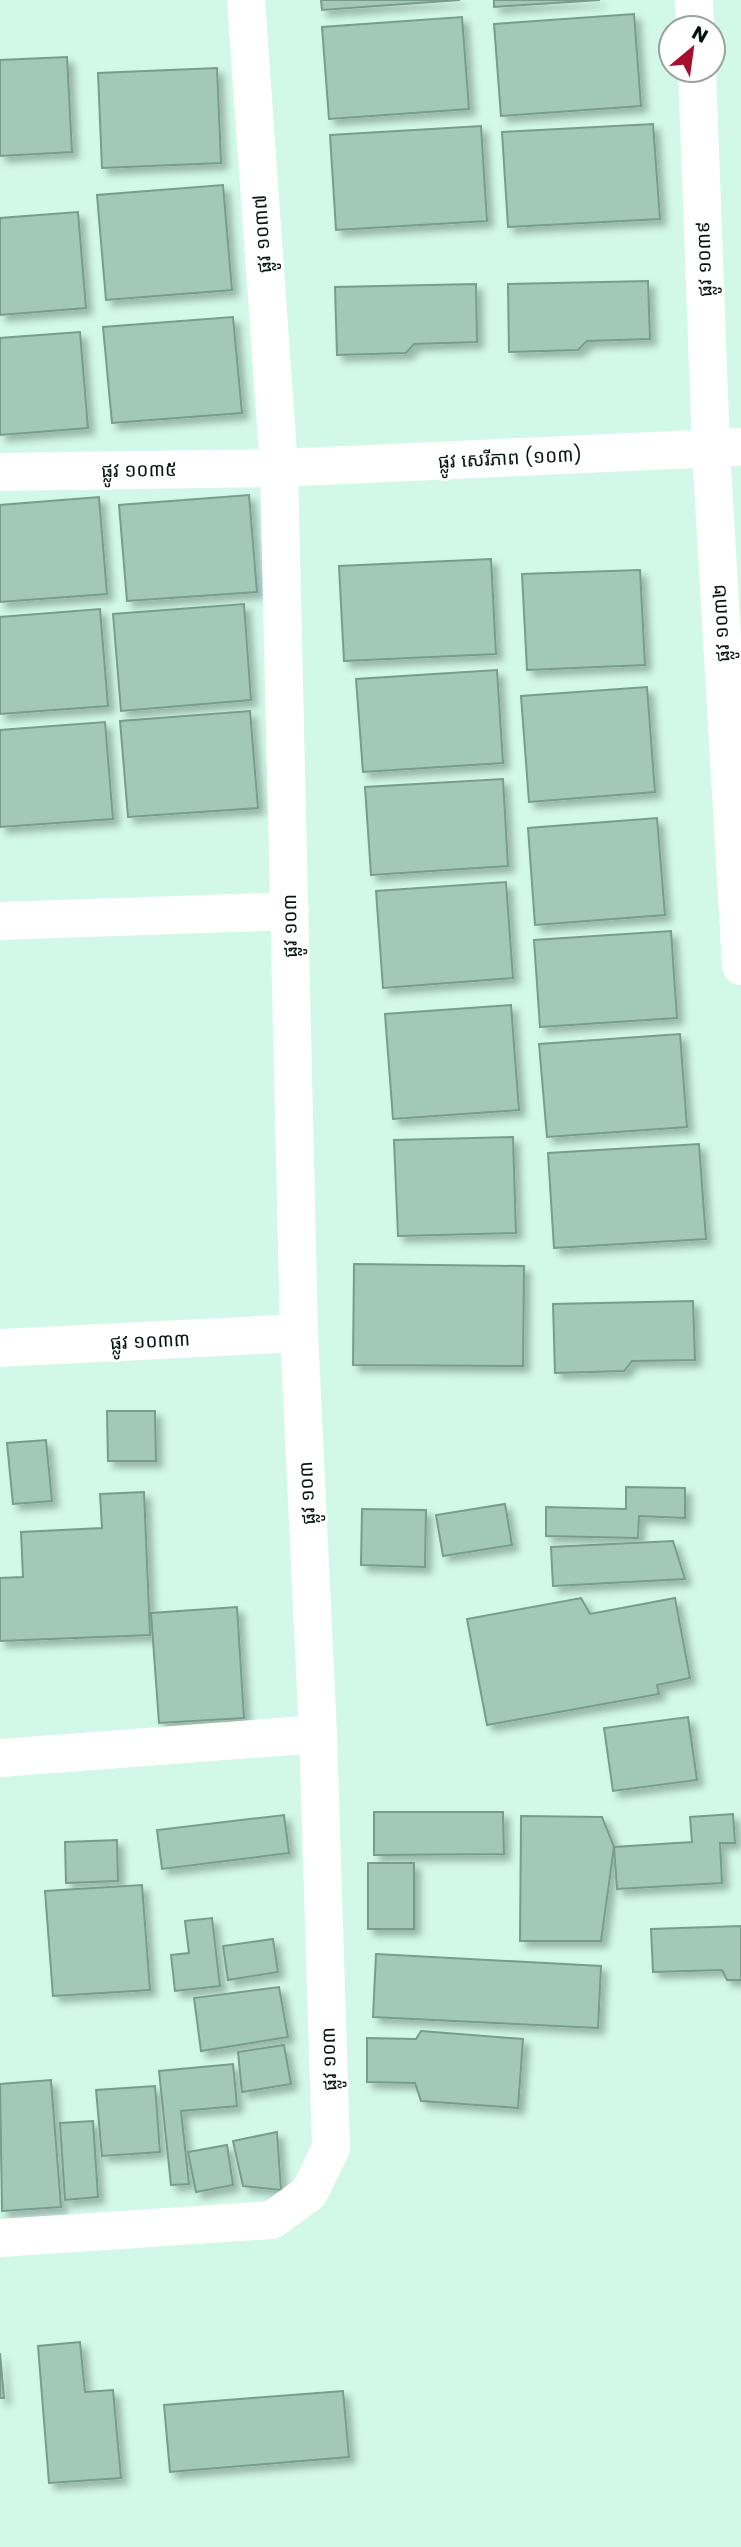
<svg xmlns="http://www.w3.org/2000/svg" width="741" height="2547" font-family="Poppins,'Noto Sans Khmer',sans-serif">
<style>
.building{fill:#a2c8b9;stroke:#789d8f;stroke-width:2;filter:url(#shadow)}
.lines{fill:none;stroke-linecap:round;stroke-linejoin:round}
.minor{stroke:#fff;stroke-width:38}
.labels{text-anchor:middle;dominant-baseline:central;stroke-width:6;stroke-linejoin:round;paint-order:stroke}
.street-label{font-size:19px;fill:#06140f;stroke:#fff}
</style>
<defs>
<filter id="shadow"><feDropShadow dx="6" dy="6" stdDeviation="3.5" flood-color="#0004"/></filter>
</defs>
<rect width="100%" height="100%" fill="#d1f8e9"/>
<path class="building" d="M321,0H460L322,10Z
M494,0H600L494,7Z
M634,14L641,106L501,116L494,24Z
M462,17L469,109L329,119L322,27Z
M67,57L72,152L0,156V60Z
M217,68L221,163L102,168L98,73Z
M653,124L660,219L508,227L502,132Z
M481,126L487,221L336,230L330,135Z
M223,185L232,290L106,300L97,195Z
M78,212L86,308L0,315V218Z
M648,281L650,339L587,341L578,350L509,352L508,284Z
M476,284L477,342L414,344L406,353L337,355L335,287Z
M233,317L242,413L112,423L103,327Z
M80,332L88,428L0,435V338Z
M249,495L257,592L127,601L119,505Z
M99,497L107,594L0,602V505Z
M491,559L496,654L344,661L339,566Z
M640,570L645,665L527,670L522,574Z
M244,604L251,700L121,711L113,614Z
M100,609L108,706L0,714V617Z
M497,670L503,763L363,772L356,679Z
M647,687L655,792L529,802L521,696Z
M250,711L258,808L128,817L120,721Z
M105,722L113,819L0,827V730Z
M503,779L508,866L371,875L365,787Z
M657,818L665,915L535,925L528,828Z
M506,882L513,978L383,988L376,891Z
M671,931L677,1018L540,1027L534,940Z
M511,1005L519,1110L393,1119L385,1014Z
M680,1034L687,1127L547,1137L539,1044Z
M513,1137L516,1233L398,1236L394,1140Z
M699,1144L706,1239L554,1248L548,1153Z
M354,1264L524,1266L523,1366L353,1365Z
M693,1301L695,1360L632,1361L624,1371L555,1373L553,1304Z
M107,1411H155L156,1461H108Z
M46,1440L52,1501L13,1504L7,1443Z
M626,1487L685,1488V1518L639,1516L638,1538L546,1536V1507L626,1509Z
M144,1492L150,1635L0,1641V1578L23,1577L21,1532L102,1528L100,1494Z
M505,1504L512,1545L443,1556L436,1515Z
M362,1509L426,1510L425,1567L361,1565Z
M673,1541L685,1579L553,1586L551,1547Z
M581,1598L590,1614L675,1598L690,1678L657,1685L659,1694L487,1725L467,1619Z
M237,1607L244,1718L159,1723L151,1613Z
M688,1717L697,1780L613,1791L604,1728Z
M374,1812H503L504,1854L374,1855Z
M733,1814L735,1843H720L722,1883L617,1889L614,1847L692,1842L690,1817Z
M284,1815L289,1853L162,1869L157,1830Z
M521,1816L602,1817L614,1847L601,1941H520Z
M117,1840L118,1881L66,1883L65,1842Z
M368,1863H414V1929H368Z
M142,1885L150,1990L53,1996L45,1891Z
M212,1918L220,1986L175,1991L171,1955L189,1953L185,1921Z
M741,1926V1980H727L722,1970L653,1972L651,1929Z
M273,1939L278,1972L228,1980L223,1946Z
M376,1954L601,1966L598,2028L373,2017Z
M279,1987L288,2037L201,2051L194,1998Z
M421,2031L523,2039L518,2108L421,2101L415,2083L367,2082V2038L416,2039Z
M284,2045L291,2084L242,2092L238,2052Z
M233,2064L237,2106L181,2111L189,2184L171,2185L159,2071Z
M51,2080L61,2207L2,2211L0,2084Z
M155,2086L160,2152L102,2156L96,2090Z
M93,2121L98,2197L65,2200L60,2123Z
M277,2132L281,2190L243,2186L233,2141Z
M227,2145L233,2185L196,2192L188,2152Z
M80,2342L85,2392L113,2390L121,2478L49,2483L38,2346Z
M0,2353L4,2398H0Z
M343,2391L349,2457L170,2472L164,2405Z"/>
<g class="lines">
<path class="minor" d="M694,0L695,28
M697,70L711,449L741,966
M0,472L279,468L741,447
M0,921L290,911
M0,1348L299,1333
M0,1758L318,1734
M0,2238L272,2220L309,2193L331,2148L318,1734L299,1333L279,468L246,0"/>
</g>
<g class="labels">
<g class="street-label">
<text transform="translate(262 234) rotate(-94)">ផ្លូវ ១០៣៧</text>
<text transform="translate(704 259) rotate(-92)">ផ្លូវ ១០៣៩</text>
<text transform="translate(510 458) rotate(-3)">ផ្លូវ សេរីភាព (១០៣)</text>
<text transform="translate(139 470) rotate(-1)">ផ្លូវ ១០៣៥</text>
<text transform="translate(721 623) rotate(-93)">ផ្លូវ ១០៣២</text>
<text transform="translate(290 926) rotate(-91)">ផ្លូវ ១០៣</text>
<text transform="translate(150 1341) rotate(-3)">ផ្លូវ ១០៣៣</text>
<text transform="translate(307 1493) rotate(-93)">ផ្លូវ ១០៣</text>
<text transform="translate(329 2059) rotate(-92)">ផ្លូវ ១០៣</text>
</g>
</g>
<g transform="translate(692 49) rotate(29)"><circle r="33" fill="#ffffff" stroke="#9ba19f" stroke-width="2"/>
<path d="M0-5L12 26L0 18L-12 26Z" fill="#a70d2c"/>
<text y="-10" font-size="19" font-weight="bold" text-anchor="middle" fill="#06140f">N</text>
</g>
</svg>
